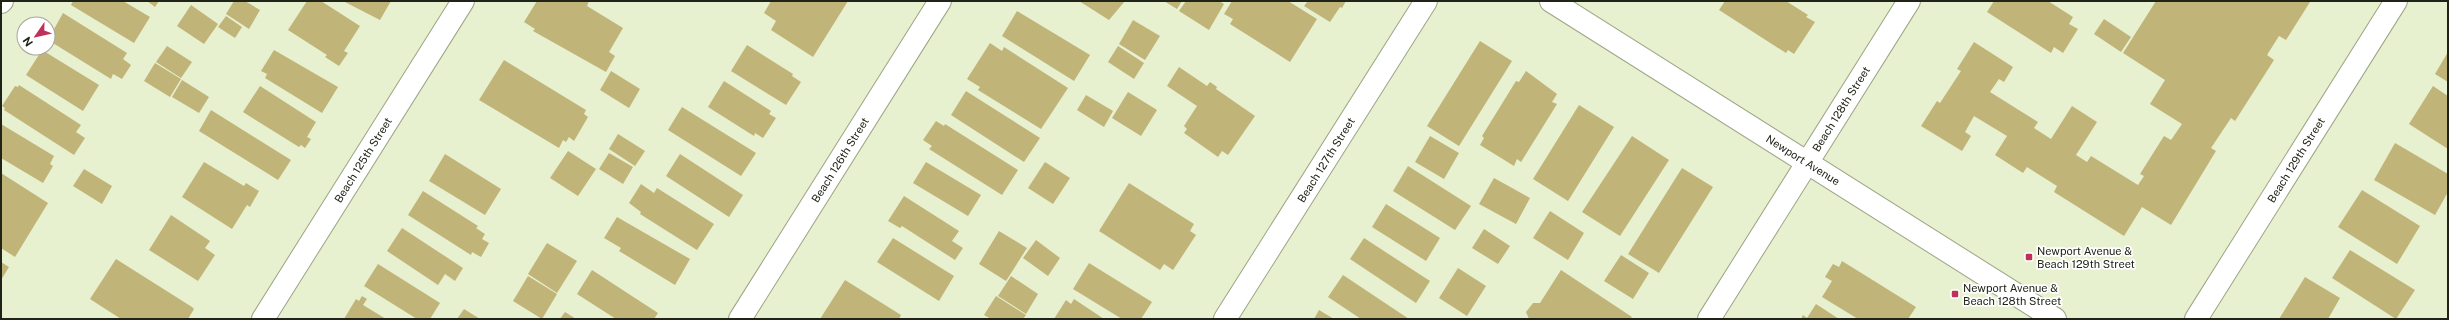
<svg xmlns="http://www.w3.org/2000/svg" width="2449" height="320" font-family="'Public Sans',sans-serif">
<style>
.building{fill:#c1b479}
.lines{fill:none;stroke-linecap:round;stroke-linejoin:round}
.street-casing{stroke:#9da586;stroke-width:24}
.street{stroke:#fff;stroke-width:22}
.poi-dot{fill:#bf305b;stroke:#fff;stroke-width:1.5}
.labels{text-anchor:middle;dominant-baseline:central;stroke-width:3.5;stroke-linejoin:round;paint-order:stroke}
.street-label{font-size:11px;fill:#202418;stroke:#fff}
.poi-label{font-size:11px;fill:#202418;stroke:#fff;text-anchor:start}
</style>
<rect width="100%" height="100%" fill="#e7f0cf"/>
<path class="building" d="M73,1H123L150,17L134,43L71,5Z
M147,1H159L155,7Z
M234,1H245L260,10L249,29L226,14Z
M307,1H321L360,26L344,51L348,53L339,66L325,57L327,55L288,30Z
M343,1H391L380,20Z
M537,1H589L587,6L623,28L609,52L615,56L606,72L533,31L535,29L524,22Z
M771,1H848L813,57L771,30L776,21L764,13Z
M1079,1H1125L1109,20Z
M1164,1H1182L1177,9Z
M1186,1H1219L1224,4L1209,30L1179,11Z
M1232,1H1288L1317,19L1290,62L1230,24L1233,19L1224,14Z
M1308,1H1346L1342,8L1340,7L1330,22L1304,6Z
M1725,1H1786L1808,15L1806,17L1815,22L1794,54L1788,50L1786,53L1719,10Z
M1994,1H2048L2073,17L2069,24L2078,29L2063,53L2054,47L2051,53L1987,12Z
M2156,1L2310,2L2286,40L2279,36L2267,55L2274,60L2235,121L2231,118L2211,148L2216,151L2171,225L2142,207L2124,236L2054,192L2057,186L2027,167L2023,173L1995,155L2007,136L1974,116L1965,132L1971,136L1962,151L1921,126L1937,101L1940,103L1961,71L1957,69L1974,42L2013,67L2004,82L1999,79L1990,92L2038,122L2034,128L2051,139L2072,106L2097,122L2076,155L2087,162L2091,156L2138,185L2144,176L2140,174L2164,136L2171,140L2182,124L2150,104L2165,80L2123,53Z
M191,5L218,24L204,44L177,26Z
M1017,11L1090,55L1074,81L1002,36Z
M63,13L127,53L123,59L131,65L122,79L113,74L111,79L48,40Z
M226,16L242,27L235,38L218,27Z
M2104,19L2131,37L2121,52L2094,34Z
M1133,20L1160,36L1145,60L1119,44Z
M1480,41L1512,61L1459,146L1427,126Z
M990,43L1002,51L1004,47L1068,88L1041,129L978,90L980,87L967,79Z
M747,45L793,74L792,76L801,82L786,105L731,71Z
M167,46L192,62L181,78L156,62Z
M1118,46L1144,63L1134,79L1108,62Z
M42,50L99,85L83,111L26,75Z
M274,50L338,87L322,113L265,78L267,74L261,71Z
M2448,52V82L2435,74Z
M504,60L586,110L584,114L588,117L574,141L569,137L566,142L563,140L559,148L479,100Z
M155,63L181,79L170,97L144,81Z
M1179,67L1207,86L1210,82L1217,87L1216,89L1255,116L1228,155L1222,151L1218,157L1184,133L1187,129L1184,126L1197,106L1167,86Z
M611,71L640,89L629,108L600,90Z
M1526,71L1557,94L1552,102L1557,104L1521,162L1517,159L1514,166L1480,145L1484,138L1482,136L1516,81L1519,82Z
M182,80L209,97L199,113L172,97Z
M724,81L771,111L769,114L776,118L763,138L755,133L754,136L708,107Z
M19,85L81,125L76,132L85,138L74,155L4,110L5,108L2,106L15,86L18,87Z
M260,86L316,122L307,137L311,139L305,148L301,145L299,147L243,112Z
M2433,86L2448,96V149L2409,124Z
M966,91L1040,138L1024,162L951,115Z
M1128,92L1157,110L1141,136L1112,118Z
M1086,95L1113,111L1104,127L1077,110Z
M1579,105L1614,127L1568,201L1533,179Z
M682,107L756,153L741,176L668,130Z
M211,110L291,160L278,180L199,131Z
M936,121L944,126L945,124L1018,170L1002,195L929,149L932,146L923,140Z
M1,124L54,156L50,164L53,166L43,183L1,158Z
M618,134L645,151L635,166L609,149Z
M1430,136L1459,153L1444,179L1415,162Z
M1632,136L1669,160L1620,236L1582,212Z
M2395,143L2448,174V192L2435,215L2374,180Z
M568,151L596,169L578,196L550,178Z
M609,153L633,167L623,184L599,169Z
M445,154L501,189L485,215L429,181Z
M680,154L743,195L729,217L666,176Z
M204,162L244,186L246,183L259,191L250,207L247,205L232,229L182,197Z
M926,162L981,195L968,216L913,183Z
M1045,162L1070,178L1053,204L1028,188Z
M1408,166L1471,206L1455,230L1393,191Z
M1682,168L1713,187L1659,273L1628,254Z
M84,169L112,186L102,204L73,186Z
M1,173L48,203L15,257L1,248Z
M1494,178L1530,198L1516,224L1479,204Z
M1129,183L1194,224L1190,231L1196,235L1173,270L1164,264L1160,270L1099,231Z
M641,184L654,193L657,188L714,224L697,250L640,214L641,212L629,203Z
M2362,190L2420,226L2397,264L2338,227Z
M423,191L478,226L476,228L485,234L482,239L489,243L481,257L472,252L471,255L408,215Z
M904,196L959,231L952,241L963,248L955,260L902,226L900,228L888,221Z
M1386,204L1440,238L1426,261L1372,227Z
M1550,211L1584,233L1568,260L1533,238Z
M171,215L210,241L205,248L215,255L198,281L149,250Z
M617,217L690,259L675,285L619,251L621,248L604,238Z
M402,228L463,268L455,281L445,274L438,285L387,251Z
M1484,229L1510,246L1498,264L1472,248Z
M999,231L1027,248L1006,281L979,264Z
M893,238L954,276L939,301L877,262Z
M1364,238L1430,281L1416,303L1350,259Z
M1036,240L1060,258L1048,276L1023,258Z
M547,243L577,261L557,293L528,274Z
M2350,250L2415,290L2396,319L2332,278Z
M1621,255L1649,273L1633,299L1604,281Z
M116,259L192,307L194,309L188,319H121L90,299Z
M1842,261L1916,307L1908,319H1858L1822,297L1832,281L1825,277L1833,264L1839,267Z
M1,262L9,267L1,280Z
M1089,263L1152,302L1141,319H1122L1073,289Z
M378,264L440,303L430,319H417L364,286Z
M1458,268L1486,286L1467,316L1439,298Z
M592,270L658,313L654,319H616L577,294Z
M1561,270L1632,317L1630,319H1529L1526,312L1533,303H1540Z
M1343,275L1409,319H1361L1328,297Z
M528,276L557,294L542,319L513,301Z
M1011,276L1038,294L1026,314L998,296Z
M2305,277L2340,298L2328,319H2279Z
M845,280L901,315L899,319H820Z
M362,296L367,299L363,305L386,319H344L356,299L359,301Z
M996,296L1026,315L1023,319H991L984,315Z
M1074,299L1104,319H1054L1066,300L1071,304Z
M1816,304L1839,319H1801L1803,315L1807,318Z
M464,309L480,319H457Z
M1319,310L1334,319H1314Z
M565,312L576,319H560Z"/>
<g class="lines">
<defs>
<path id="street" d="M1551,1L2055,319
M1,2L2,1
M263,319L463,1
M740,319L940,1
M1225,319L1426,1
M1709,319L1909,1
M2196,319L2396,1"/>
</defs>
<use href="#street" class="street-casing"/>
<use href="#street" class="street"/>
</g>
<g class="poi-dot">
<rect x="2025" y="253" width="8" height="8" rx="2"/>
<rect x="1951" y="290" width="8" height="8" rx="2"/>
</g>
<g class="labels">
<g class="street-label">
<text transform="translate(1841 109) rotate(-58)">Beach 128th Street</text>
<text transform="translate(363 160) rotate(-58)">Beach 125th Street</text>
<text transform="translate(840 160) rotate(-58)">Beach 126th Street</text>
<text transform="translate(1326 160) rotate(-58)">Beach 127th Street</text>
<text transform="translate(1803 160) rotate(32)">Newport Avenue</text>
<text transform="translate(2296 160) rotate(-58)">Beach 129th Street</text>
</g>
<g class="poi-label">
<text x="2037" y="251">Newport Avenue &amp;<tspan x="2037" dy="13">Beach 129th Street</tspan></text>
<text x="1963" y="288">Newport Avenue &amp;<tspan x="1963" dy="13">Beach 128th Street</tspan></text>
</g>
</g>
<rect width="2449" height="320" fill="none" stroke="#202418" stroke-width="4"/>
<g transform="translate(36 36) rotate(236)"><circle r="19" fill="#ffffff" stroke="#a6a7a3"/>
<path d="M0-3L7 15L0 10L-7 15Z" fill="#bf305b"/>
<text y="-6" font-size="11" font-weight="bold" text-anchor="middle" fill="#202418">N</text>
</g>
</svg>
